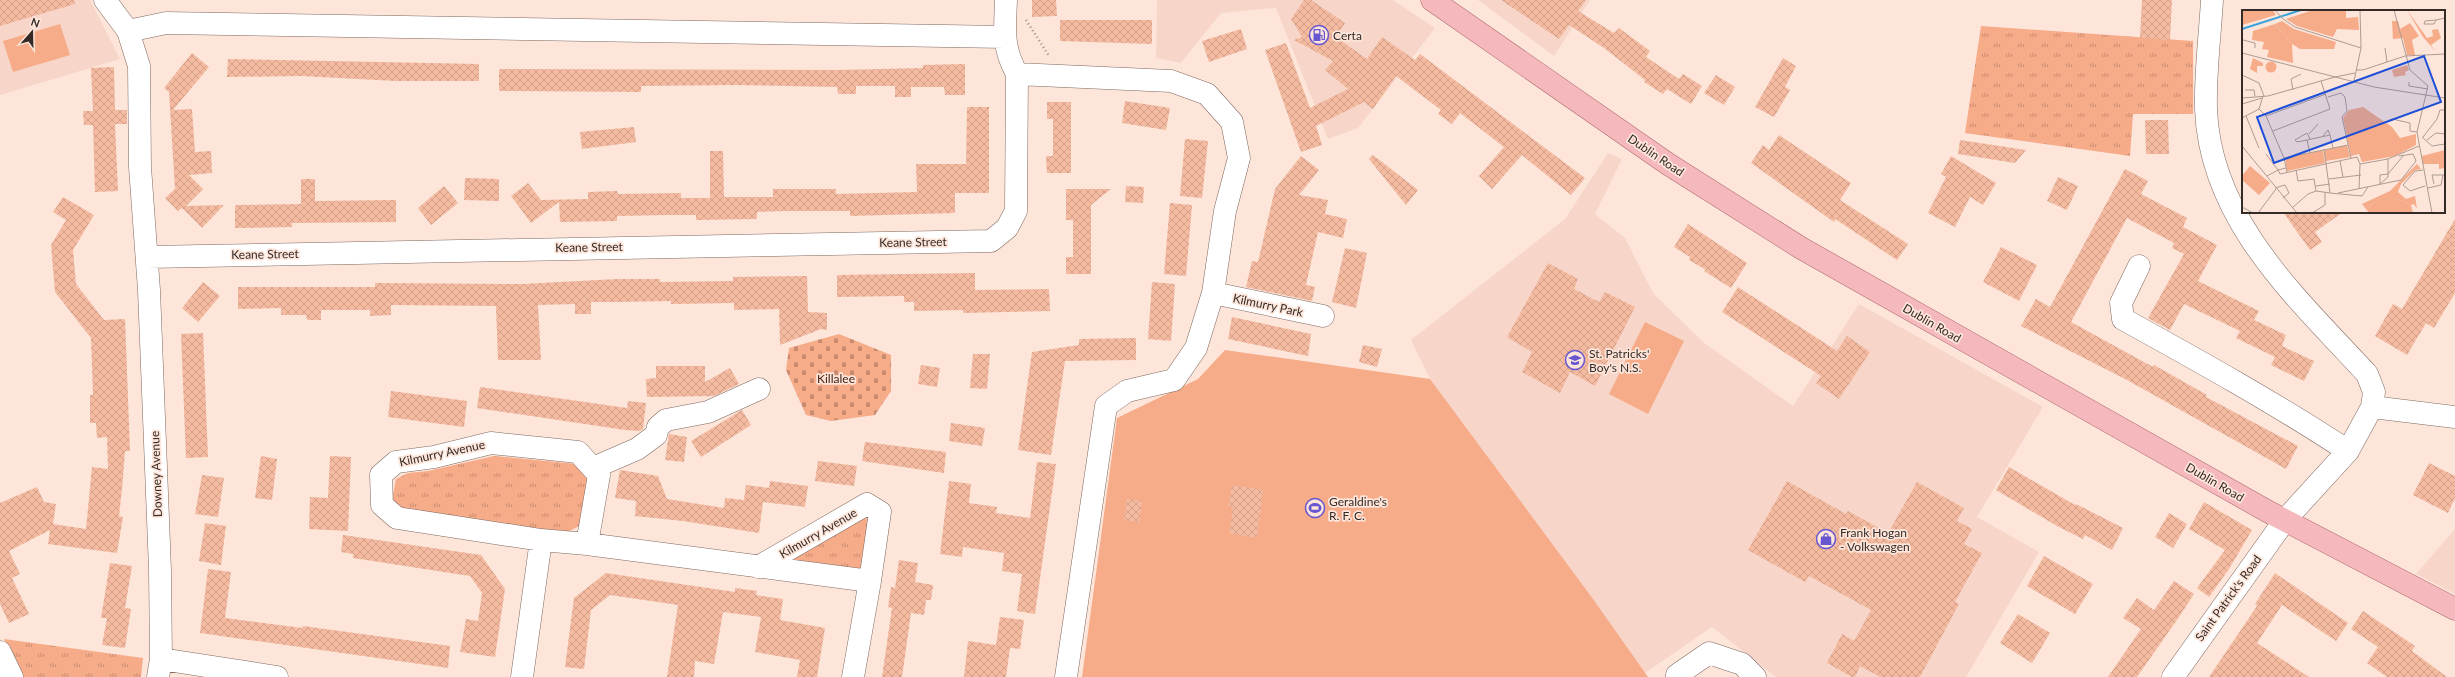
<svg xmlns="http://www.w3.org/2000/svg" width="2455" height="677" font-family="Lato,sans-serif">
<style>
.built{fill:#f7d6c9}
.grass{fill:url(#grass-tufts)}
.cemetery{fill:url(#cemetery-stones)}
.pitch{fill:#f6ab89}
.building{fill:url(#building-cross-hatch)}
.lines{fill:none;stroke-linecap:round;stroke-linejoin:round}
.minor-casing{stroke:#7e685f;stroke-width:23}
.major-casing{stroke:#ac676c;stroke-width:23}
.path{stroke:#9d8c84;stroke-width:2.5;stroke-dasharray:1 3;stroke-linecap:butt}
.minor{stroke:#fff;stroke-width:22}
.major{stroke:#f4b8bd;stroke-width:22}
.labels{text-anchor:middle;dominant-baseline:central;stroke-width:3.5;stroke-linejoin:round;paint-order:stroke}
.poi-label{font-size:12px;fill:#342b27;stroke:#fee5da;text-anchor:start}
.street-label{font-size:12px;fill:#342b27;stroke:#fee5da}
.park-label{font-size:12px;fill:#472210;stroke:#fee5da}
.inset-river{fill:none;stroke:#3aa1dc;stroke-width:2}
.inset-road{fill:none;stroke:#ad9b92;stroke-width:1}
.view{fill:#1d4ed8;fill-opacity:0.15;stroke:#1d4ed8;stroke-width:2}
.inset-edge{fill:none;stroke:#342b27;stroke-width:2}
</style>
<defs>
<pattern id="grass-tufts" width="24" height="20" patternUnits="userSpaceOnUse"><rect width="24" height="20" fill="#f6ab89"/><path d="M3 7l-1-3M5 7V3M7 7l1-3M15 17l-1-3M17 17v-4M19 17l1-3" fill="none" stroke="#c88b70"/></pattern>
<pattern id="cemetery-stones" width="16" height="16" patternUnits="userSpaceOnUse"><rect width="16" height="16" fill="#f6ab89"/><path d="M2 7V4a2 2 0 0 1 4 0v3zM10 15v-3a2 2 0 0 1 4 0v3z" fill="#c88b70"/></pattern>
<pattern id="building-cross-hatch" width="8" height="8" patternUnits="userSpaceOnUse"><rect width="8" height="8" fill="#f5bba1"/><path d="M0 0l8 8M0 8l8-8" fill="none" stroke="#d3a18b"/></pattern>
</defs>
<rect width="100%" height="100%" fill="#fee5da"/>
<path class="built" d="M0,0H90L120,59L0,95Z
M1157,0H1393L1435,28L1358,128L1328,139L1276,8L1221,13L1181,63L1156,58Z
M1478,0H1590L1554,56Z
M1608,153L1622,159L1595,214L1625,238L1653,293L1703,342L1793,406L1859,304L2043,407L1977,517L2039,552L1966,677H1776L1712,627L1645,673L1430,379L1411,340L1565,219Z
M2455,529V594L2416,574Z"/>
<path class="grass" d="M1981,26L2193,41V114H2133L2130,156L1965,133Z
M494,456L577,464L589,479L581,525L568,532L406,515L392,499L396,479L408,473L428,471Z
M863,518L868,519L861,571L784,561Z
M4,639L143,658L141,677H23Z"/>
<path class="cemetery" d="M839,334L891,355V391L875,415L831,421L806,415L786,370L789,348Z"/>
<path class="pitch" d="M60,24L70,55L13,72L3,41Z
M1645,322L1684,341L1648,414L1609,394Z
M1225,350L1430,379L1593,599L1648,677H1082L1117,418L1198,379Z"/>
<path class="building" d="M0,0H74L75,4L0,26Z
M1032,0H1056L1057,16L1032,17Z
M1304,0H1311L1345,23L1336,37L1367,59L1382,37L1415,60L1420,54L1585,178L1571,195L1522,155L1492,189L1479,176L1504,147L1460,113L1452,124L1438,114L1441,110L1396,76L1373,109L1364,102L1316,126L1322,145L1301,152L1265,50L1286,43L1310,108L1348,89L1325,70L1333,61L1294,40L1302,37L1291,19Z
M1501,0H1586L1578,11L1614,33L1619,28L1650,51L1646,57L1679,79L1683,74L1702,86L1691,104L1667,89L1663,94L1644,82L1645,80L1604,48L1569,25L1559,39Z
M2142,0H2172L2170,40L2140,38Z
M1060,20H1152V44L1060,41Z
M1241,29L1247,49L1209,62L1202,41Z
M192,53L209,67L173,110L192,109L195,152L211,151L212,173L189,175L203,189L186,206L224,205L202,228L182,208L178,211L165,198L175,189L169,92L164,88Z
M1783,58L1796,66L1785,87L1790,90L1774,117L1755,107Z
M228,59L479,64V81H396L301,76L227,77Z
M965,64V95H945L944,87H911V97H895V86H856V94H838L837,87L735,85L641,86V92L499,91V69L837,70L923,68V65Z
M114,67L115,110H127V124H115L118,191L95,192L93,125H84L83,111H93L91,68Z
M1716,75L1735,87L1724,105L1704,93Z
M1125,101L1170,108L1166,130L1122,123Z
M1047,102H1071V173H1047L1046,156H1053V119H1047Z
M967,107H989V193H955V213L850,216V211H787L757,212V219L696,220V215H667L617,216V221L560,222L559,202L531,223L511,196L528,183L541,200L588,199V192L617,191L618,194L681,193V198H710V151H723L724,197H773V189H836V194L917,192L916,164H966Z
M2145,120H2168L2169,154H2146Z
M634,127L636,142L582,149L580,132Z
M1779,135L1851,183L1840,200L1908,244L1897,260L1835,219L1834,222L1751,163L1763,145L1769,150Z
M1185,139L1208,141L1202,198L1180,196Z
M1960,140L2026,150L2015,163L1958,154Z
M1373,155L1418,190L1406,205L1369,159Z
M1301,156L1319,170L1299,195L1328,200L1325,214L1347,219L1343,238L1318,232L1306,285L1315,287L1312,301L1246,287L1252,261L1258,262L1275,189Z
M1951,156L1996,183L1983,205L1970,197L1955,227L1928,213L1946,177L1941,174Z
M2125,169L2148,181L2141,194L2187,218L2183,227L2217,245L2198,281L2259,311L2254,320L2286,335L2282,346L2314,361L2304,381L2271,365L2275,357L2236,338L2240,331L2184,304L2170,330L2148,318L2184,254L2172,248L2174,243L2127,218L2071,322L2153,367L2154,365L2207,395L2206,397L2298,446L2286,469L2127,380L2021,326L2036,299L2050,307Z
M2058,177L2078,186L2067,210L2047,201Z
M465,178L499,179V201L464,200Z
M301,179H315V201L396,200V222L292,223V227L235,228V205L301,204Z
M444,186L458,203L431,225L418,208Z
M1126,186L1144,187L1143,203L1125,202Z
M1066,189H1111L1091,205V274H1066V257H1073V220H1066Z
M63,197L94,215L73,250L76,284L104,320L125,319L130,451H125L122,489L119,516L123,517L117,553L48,544L50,530L9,551L20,574L12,578L29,614L9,623L0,604V503L37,487L44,502L56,504L53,524L86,529L92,467L108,469L107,437L97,438L96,423H90V395H93L91,338L55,292L51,245L66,220L53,212Z
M1170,203L1192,205L1186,276L1164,274Z
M2283,212H2343L2315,232L2322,242L2310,250Z
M2455,219V293L2434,328L2426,323L2407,355L2375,336L2393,304L2402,309Z
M1688,224L1747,263L1731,288L1704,271L1706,270L1689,260L1690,257L1674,247Z
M2001,247L2037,265L2019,301L1983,282Z
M1345,248L1367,253L1356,308L1332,302Z
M1548,263L1578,279L1574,289L1599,302L1605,292L1635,307L1595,386L1570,372L1560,393L1522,372L1532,352L1507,337Z
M975,273V290L1049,289L1050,311L963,313V310L914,311V302H904V296L837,297V275Z
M807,276L808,312L827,313V330L821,329L780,345L779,309L734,310V303L671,304V301L617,302H591V314H575V304L538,305L541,360H498L496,306L391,305V315L370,316V310H321V320H307L306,315H281V308L238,309V287H375V283L523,284L617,279H660V282L733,281V277Z
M203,282L220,296L198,322L182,308Z
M1152,282L1175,284L1171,341L1148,339Z
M1738,287L1837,351L1847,336L1870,352L1839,399L1816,383L1821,376L1722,312Z
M1232,317L1311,334L1308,356L1228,339Z
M203,333L208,457L186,458L181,334Z
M1136,338V360L1065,361L1051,455L1018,450L1032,352L1079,345V339Z
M1363,345L1382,349L1377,367L1359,362Z
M973,354H990L987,389L970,388Z
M921,365L940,368L937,387L918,384Z
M656,366H705V382L730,368L739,384L714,396L647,397L646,379L656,378Z
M480,387L627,408L628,401L646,403L643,429L640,431L625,430L477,408Z
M391,391L467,401L464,427L388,417Z
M742,410L751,425L701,457L691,441Z
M951,423L985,428L982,446L949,441Z
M669,434L687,437L684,462L665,460Z
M865,442L946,452L944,473L862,461Z
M261,456L277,459L272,500L255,498Z
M330,456L351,457L348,531L309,529L310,497L328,498Z
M818,461L857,466L854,486L815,481Z
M1037,462L1056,464L1035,614L1017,611L1022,574L1002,571L1004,553L963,547L962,557L940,554L949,481L971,484L969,503L997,507L996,513L1030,518Z
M2429,463L2455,476V498L2448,513L2413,495Z
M2009,467L2075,505L2076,504L2123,528L2112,550L2085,535L2083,539L2057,526L1996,490Z
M620,470L658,476L667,499L724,508L725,498L744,500L746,485L769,488L770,481L808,486L805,507L763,502L759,533L683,521L635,516L636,501L615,498Z
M202,475L224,478L218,517L195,514Z
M1787,481L1846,514L1848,511L1888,533L1917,482L1964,508L1957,521L1972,529L1964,544L1982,553L1955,602L1959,604L1920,677H1880L1860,666L1855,677H1852L1827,663L1842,634L1854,641L1871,610L1809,576L1805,582L1748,550Z
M1232,485L1263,490L1257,538L1229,533L1233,507L1228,506Z
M1127,499L1142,501L1139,522L1124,520Z
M2204,502L2252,530L2229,569L2209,597L2197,588L2225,550L2189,529Z
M2169,513L2187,524L2173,548L2155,537Z
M205,523L226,526L221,565L199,561Z
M343,535L481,555L505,589L495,657L460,652L466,619L478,621L482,593L470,576L353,558V554L341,552Z
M2044,556L2093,584L2075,614L2027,586Z
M899,560L918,563L915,582L933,585L931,600H926L924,615L911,613L902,677H882L892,608L888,607L891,587L895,588Z
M110,563L132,566L125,608L131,609L125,648L102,645L107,618H101Z
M208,569L231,572L225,618L302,628L303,626L450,646L448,668L200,633Z
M606,573L735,592V588L757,591L756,595L783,599L780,620L825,628L817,677H797L800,660L755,652L761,617L723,612L714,664L695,661L694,677H667L678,605L610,595L591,610L584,669L565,667L574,598Z
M2275,573L2348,623L2336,641L2282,605L2257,643L2309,677H2209L2257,606L2255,604Z
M2174,581L2194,594L2179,617L2137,677H2108L2141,629L2123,618L2137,598L2154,610Z
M2363,611L2415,646L2412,651L2447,677H2387L2367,663L2378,647L2351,629Z
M2018,614L2050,633L2032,663L2000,643Z
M1000,617L1024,620L1020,649L1010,648L1006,677H964L968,641L996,645Z"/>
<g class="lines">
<defs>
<path id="minor" d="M105,0L128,31L166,23L1005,37
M128,31L139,66L140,167L149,290L160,570L161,659L158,677
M1017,74L1171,81L1207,94L1232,122L1239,158L1225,211L1213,293L1196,348L1174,380L1127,391L1106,406L1066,677
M147,257L991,241L1007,228L1016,211L1017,74C1002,47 1005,30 1006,0
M2139,266L2121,303L2123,319C2199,361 2275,403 2348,451
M1213,293L1323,316
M2372,407L2455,417
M593,468L637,449L656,435L658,427L666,420L708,412L759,389
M541,540L397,518L382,505L381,475L396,462L434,457L491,443L578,452L599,475L587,544
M758,567L867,504L880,512L870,581
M0,652L12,677
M161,659L277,677
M1677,675L1709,653L1742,664L1755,677
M522,677L541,540L587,544L870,581L853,677
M2173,677L2285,520L2348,451L2372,407L2374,392L2367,374C2297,298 2210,220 2206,109C2205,73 2210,36 2212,0"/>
<path id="major" d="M1432,0L1668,164L1801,248L2267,511L2455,609"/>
</defs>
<use href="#minor" class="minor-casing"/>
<use href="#major" class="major-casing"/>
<path class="path" d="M1026,20L1049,56"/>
<use href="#minor" class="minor"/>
<use href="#major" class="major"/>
</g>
<defs>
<symbol id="fuel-ring" viewBox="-11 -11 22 22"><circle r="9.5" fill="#fee5da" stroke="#6656d0" stroke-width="1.5"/><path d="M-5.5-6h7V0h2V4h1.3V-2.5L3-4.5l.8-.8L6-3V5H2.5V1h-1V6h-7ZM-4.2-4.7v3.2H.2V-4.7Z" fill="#6656d0"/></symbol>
<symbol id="school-ring" viewBox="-11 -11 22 22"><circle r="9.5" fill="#fee5da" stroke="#6656d0" stroke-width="1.5"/><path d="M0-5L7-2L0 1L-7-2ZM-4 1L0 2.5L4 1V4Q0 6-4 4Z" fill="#6656d0"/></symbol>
<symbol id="stadium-ring" viewBox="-11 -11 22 22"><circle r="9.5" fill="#fee5da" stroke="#6656d0" stroke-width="1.5"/><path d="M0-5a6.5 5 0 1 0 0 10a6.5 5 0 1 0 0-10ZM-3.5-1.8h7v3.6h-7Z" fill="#6656d0"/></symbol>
<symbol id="shop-ring" viewBox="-11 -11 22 22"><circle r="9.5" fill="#fee5da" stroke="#6656d0" stroke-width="1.5"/><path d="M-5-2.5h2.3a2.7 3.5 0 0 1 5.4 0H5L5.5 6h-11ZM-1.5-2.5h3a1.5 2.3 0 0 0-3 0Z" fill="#6656d0"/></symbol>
</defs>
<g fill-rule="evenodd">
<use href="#fuel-ring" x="1308" y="24" width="22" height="22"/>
<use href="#school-ring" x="1564" y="349" width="22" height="22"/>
<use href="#stadium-ring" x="1304" y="497" width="22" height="22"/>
<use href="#shop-ring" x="1815" y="528" width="22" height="22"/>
</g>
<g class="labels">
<g class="poi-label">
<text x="1333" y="35">Certa</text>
<text x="1589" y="353">St. Patricks'<tspan x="1589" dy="14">Boy's N.S.</tspan></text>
<text x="1329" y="501">Geraldine's<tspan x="1329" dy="14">R. F. C.</tspan></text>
<text x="1840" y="532">Frank Hogan<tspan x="1840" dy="14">- Volkswagen</tspan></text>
</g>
<g class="street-label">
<text transform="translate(1656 155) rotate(34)">Dublin Road</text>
<text transform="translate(913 242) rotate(-1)">Keane Street</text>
<text transform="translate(589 247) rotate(-1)">Keane Street</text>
<text transform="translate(265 254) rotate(-1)">Keane Street</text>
<text transform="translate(1268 305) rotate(12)">Kilmurry Park</text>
<text transform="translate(1932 323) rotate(30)">Dublin Road</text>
<text transform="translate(442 453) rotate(-12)">Kilmurry Avenue</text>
<text transform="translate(156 474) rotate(-92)">Downey Avenue</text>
<text transform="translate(2215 482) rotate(30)">Dublin Road</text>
<text transform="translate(818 533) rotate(-30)">Kilmurry Avenue</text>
<text transform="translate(2228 598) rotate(-54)">Saint Patrick's Road</text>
</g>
<g class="park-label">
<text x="836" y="378">Killalee</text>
</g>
</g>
<g transform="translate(2242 10)">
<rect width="203" height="203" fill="#fee5da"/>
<path d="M71,0H104V8L116,7L117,20L95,19L91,27L55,16L44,9ZM165,0L185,28L191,26L190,20L196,19L199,28L189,35L194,42L181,27ZM40,11L52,19L94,32L92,39H58L50,34L33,14ZM150,11H156L158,19L168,13L177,26L170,30L173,45H165L161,28L151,29ZM11,48L21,53V56H15V63L8,59ZM23.5 57a5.5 5.5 0 1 1 11 0a5.5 5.5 0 1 1-11 0ZM165,55L167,60L163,62L164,65L152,67L150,60ZM105,135L108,147L84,151L82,140ZM81,140L83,153L45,161L43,148ZM203,140V158L197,159V154H181L180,146ZM175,154L179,159L173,160L159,174L156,182L164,189L173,186L175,199L172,194L169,195L154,188H138L124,199L120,194L148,181Z" fill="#f6ab89"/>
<path d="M33,14L50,34L51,53L25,47L27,40L20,39L22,32L10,30L11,21Z" fill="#f6ab89"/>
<path d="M0,0H31L34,5L0,15ZM121,97L150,117L158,128L174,124V135L153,146L120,152L117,144L109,146L101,108L107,100ZM8,156L28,173L17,185L0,170V166ZM138,188H154L169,195L171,203H127L124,199Z" fill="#f6ab89"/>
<path class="inset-river" d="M0,19L59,0"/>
<path class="inset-road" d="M33,0L41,9L53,17L119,38M152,0L168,60L186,76L175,122L190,203M194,10L192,14H182L183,11L194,10L203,8M1,30L13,33V38M143,38L145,52M0,43L132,77L203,88M114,60H121L163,46L203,44M0,65L17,73L22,86M93,67L113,63M112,71L119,38L118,0M167,72V76L186,79M3,80H12L13,86M51,80L49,69L59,64M21,86L17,99L24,106L84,84M86,87L99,83L103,87L105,101L100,107L109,148M0,88L26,86L93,67M0,94L20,88M4,106L17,138M24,106L42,148L45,162M0,108L17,99M146,111L150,109L168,113V121L175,122M31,121L88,99L79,71M67,124L76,114M81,126L86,120L88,125M180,127L190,136L203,134M181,127L195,109L198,100H203M65,130L55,132L53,130L65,123L68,129M185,130L194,123L203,124M0,136L55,203M82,139L88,183L120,186L126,177M68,143L65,130L88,125L91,138M24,144L36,160L44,158M42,148L106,135M98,151L101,167M54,160L56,171L72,169L74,181M181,160L173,161L161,175L168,181L183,176M146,164L161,146M25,166L36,160L38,164L115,147L118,154L146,149L177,136M87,169L119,165M138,174L146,167V149M138,174V165L146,164M192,174L190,165H203M74,176L88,174M33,178L43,175L47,183L41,188M186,178L199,175L201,165M117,179L118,154M96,183L159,170L174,151L171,144L157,146M0,197L11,203M50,198L66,184L74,181L88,183M16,203L34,179M70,203L83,195V183"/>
<path class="view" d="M182,46L199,92L32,153L15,107Z"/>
<rect width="203" height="203" class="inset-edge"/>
</g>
<g transform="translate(32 32) rotate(20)" stroke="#fee5da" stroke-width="3" paint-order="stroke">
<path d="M0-3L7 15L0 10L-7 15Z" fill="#342b27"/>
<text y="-6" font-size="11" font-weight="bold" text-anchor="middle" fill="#342b27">N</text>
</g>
</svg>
